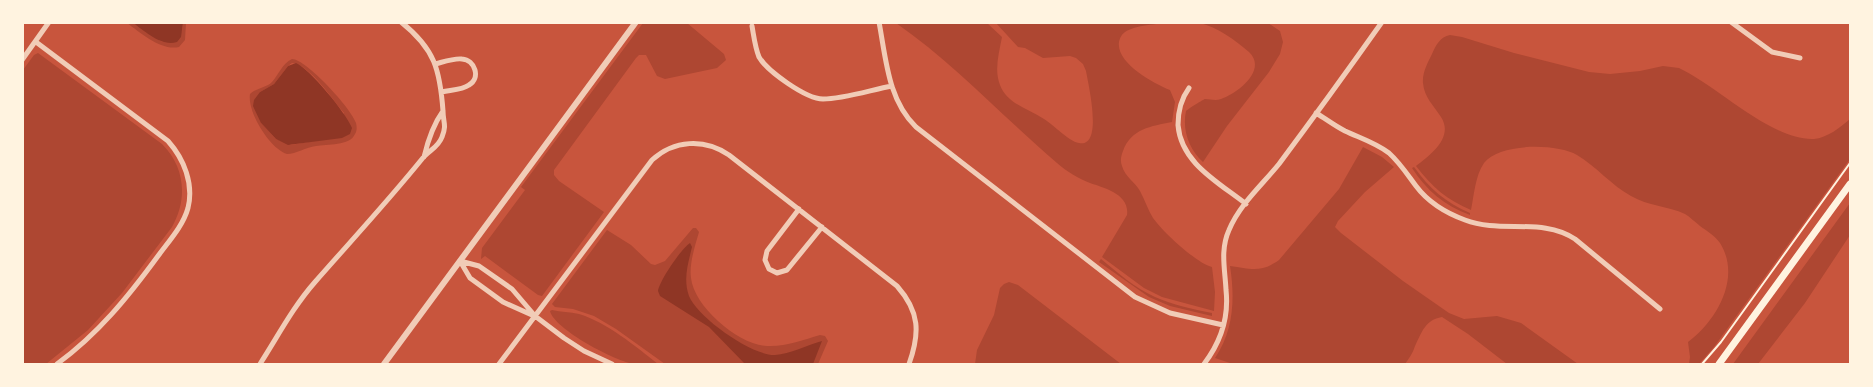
<svg xmlns="http://www.w3.org/2000/svg" width="1873" height="387" font-family="'DejaVu Sans',sans-serif">
<style>
.green{fill:#ae4732;fill-rule:evenodd}
.water{fill:#8f3625}
.lines{fill:none;stroke-linecap:round;stroke-linejoin:round}
.path{stroke:#fff3e0;stroke-width:2}
.minor{stroke:#f1ccb7;stroke-width:5}
.tertiary{stroke:#f1ccb7;stroke-width:6}
.secondary{stroke:#fff3e0;stroke-width:7}
</style>
<rect width="100%" height="100%" fill="#c8553d"/>
<path class="green" d="M127,23C140,22 151,37 163,42L182,31L183,23H186L185,40L179,47C161,51 141,33 127,23Z
M643,23H687L724,54L726,60L717,68L665,79L657,76L646,55H639L636,58L554,170V175L559,181L604,212L542,296L538,295L485,256L481,259L482,248L525,190L521,187Z
M896,23H987L1002,37C999,53 994,70 1000,85C1007,104 1029,109 1044,119C1054,125 1068,141 1079,143C1104,148 1088,83 1086,71L1083,64L1076,58L1070,56L1043,58L1025,48L1018,47L996,23H1170C1158,24 1135,25 1125,32C1121,35 1120,38 1119,42C1116,63 1153,83 1170,90L1175,102L1172,122C1151,126 1131,129 1123,151C1121,156 1120,161 1122,166C1125,177 1135,182 1140,191C1145,200 1148,210 1153,218C1163,232 1196,263 1212,267L1215,292L1214,311L1162,297L1144,288L1102,257L1127,215C1130,194 1104,188 1090,183C1079,179 1066,171 1057,163C1003,117 955,64 896,23Z
M1200,23H1268L1280,31L1283,42L1280,54L1269,72L1227,126L1203,162C1189,149 1182,130 1186,111C1188,109 1204,99 1205,99C1211,99 1215,101 1221,99C1237,94 1268,70 1249,52C1235,40 1217,27 1200,23Z
M1450,35L1462,37L1514,53L1589,72L1610,74L1640,71L1663,66L1679,68C1716,85 1772,141 1814,139C1827,138 1841,127 1850,119V159L1714,347L1699,364H1689L1690,357L1688,342C1716,321 1742,278 1720,243C1715,236 1707,231 1700,226C1695,222 1690,217 1685,214C1668,206 1648,206 1631,196C1611,185 1597,167 1577,155C1556,143 1499,143 1484,163C1475,176 1474,196 1471,210C1447,200 1432,187 1416,166C1431,155 1454,137 1441,117C1434,106 1424,97 1423,83C1422,73 1428,62 1432,54C1436,45 1440,37 1450,35Z
M38,53L162,144C185,167 188,199 172,227L122,293L88,330L46,364H23V70L34,55Z
M292,59C306,59 352,109 356,123C357,127 357,131 355,134C350,146 327,144 316,146C306,147 296,154 287,154C270,149 247,112 250,94C256,88 266,88 272,82C279,74 282,64 292,59ZM292,63C309,64 333,100 344,113L320,140L291,145L276,139L261,123L260,92L274,84L288,66Z
M1363,147L1382,157L1394,167L1365,192L1338,221L1335,227L1341,233L1403,281L1449,313L1464,319L1497,316L1521,323L1578,364H1507L1468,334L1442,317C1425,320 1422,332 1415,346C1413,353 1409,358 1405,364H1233L1215,358C1234,330 1235,298 1230,266C1251,269 1261,273 1279,260L1339,189Z
M1414,167C1429,188 1446,203 1470,213V215C1445,206 1426,190 1412,168Z
M1850,203V235L1805,303L1758,364H1733Z
M693,228H696L699,232C695,246 689,264 691,278C694,307 739,345 767,346C785,347 803,340 820,335L825,336L828,341L818,364H665L616,329L594,316L573,309L555,307L552,304L607,230L631,245L651,264L655,265L665,261Z
M1101,259C1118,273 1135,288 1155,297C1173,305 1192,309 1212,313V316L1170,306L1149,297L1099,262Z
M1009,282L1018,285L1121,364H975L977,350L994,315L1000,288L1004,284Z
M552,310C561,312 570,312 579,314C608,323 635,346 658,364C651,365 642,366 635,364C616,362 554,329 550,311Z"/>
<path class="water" d="M133,23H183L181,37L177,42C161,47 145,31 133,23Z
M296,63C309,68 347,114 352,128L350,134L342,138L288,145L276,139L261,123L253,106L254,100L260,92L274,84L288,66Z
M690,243L692,247C688,264 683,279 689,296C697,317 752,356 775,355C790,354 807,345 822,341L813,364H745L709,327L660,296L658,291C660,280 681,249 690,243Z"/>
<g class="lines">
<path class="path" d="M1702,364L1721,342L1850,163"/>
<path class="minor" d="M879,22C886,59 888,100 916,127L1135,297L1170,313L1223,325
M1731,22L1772,52L1800,58
M752,26C754,37 755,47 759,57C767,71 806,99 823,99C843,99 871,90 892,86
M36,42L168,141C184,159 194,184 188,208C183,226 169,241 158,256C128,297 98,334 57,364
M22,60L49,22
M435,64C443,62 454,58 462,59C475,60 481,78 469,85C462,90 451,90 442,92
M1189,88C1181,99 1178,112 1178,125C1181,163 1218,182 1246,204
M1316,113C1326,119 1335,126 1345,131C1360,138 1376,143 1389,153C1400,163 1407,174 1416,186C1428,202 1446,213 1465,220C1501,234 1542,217 1575,239L1660,309
M424,157C428,140 433,125 443,111
M799,209L767,251L765,260L769,269L777,273L787,270L822,227
M460,261L479,266L512,289L535,316L564,338L584,351L612,364
M460,261L470,278L503,302L532,315
M260,364C278,336 293,307 315,282C351,241 388,201 422,159C429,150 438,148 442,137C447,125 443,122 443,111C440,70 435,49 401,22
M499,364L652,160C674,140 704,138 729,155L897,286C920,312 920,333 909,364
M1204,364C1220,343 1229,317 1226,290C1225,269 1220,250 1229,230C1240,204 1262,185 1279,164C1314,117 1348,70 1382,22"/>
<path class="tertiary" d="M384,364L636,22"/>
<path class="secondary" d="M1719,364L1850,184"/>
</g>
<rect width="1873" height="387" fill="none" stroke="#fff3e0" stroke-width="48"/>
</svg>
